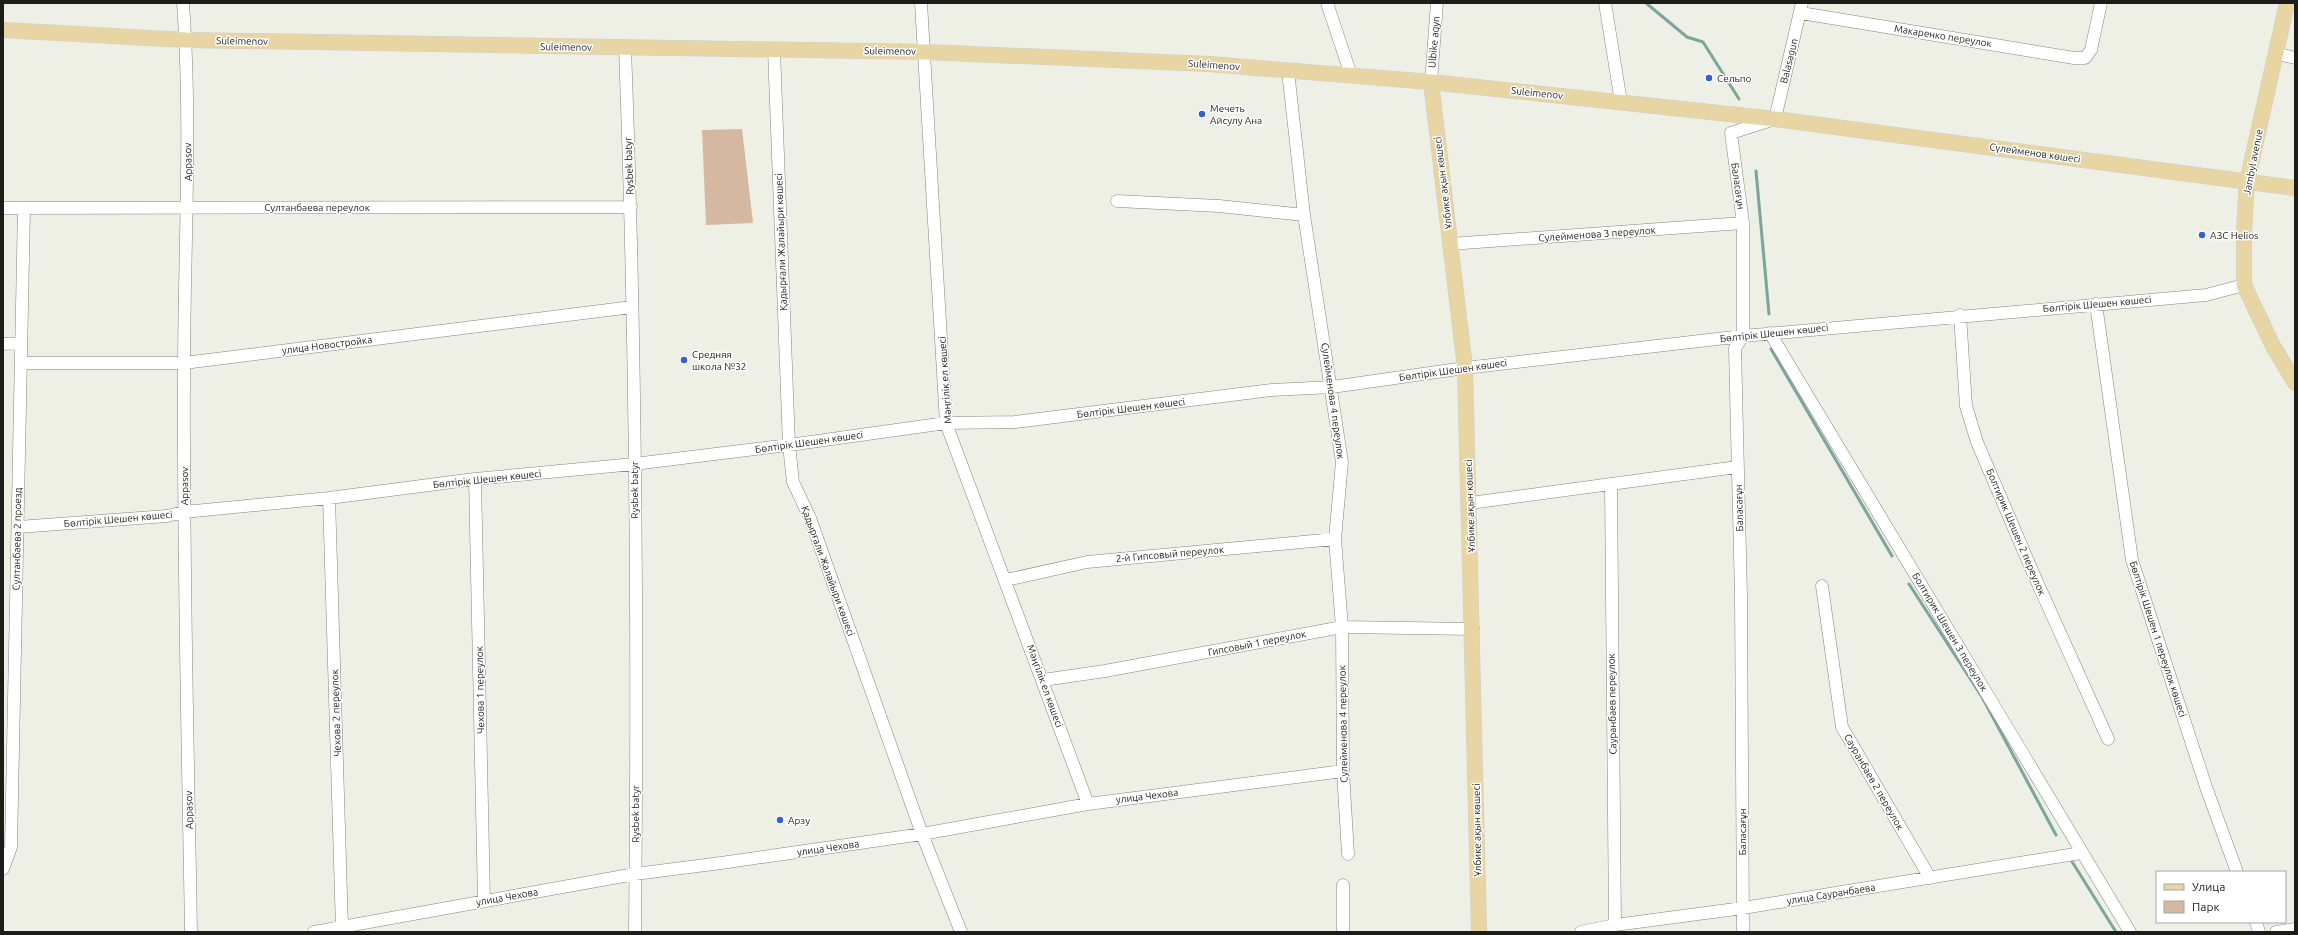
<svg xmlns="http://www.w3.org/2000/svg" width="2298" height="935" font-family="Ubuntu,sans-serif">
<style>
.green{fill:#d5b8a2}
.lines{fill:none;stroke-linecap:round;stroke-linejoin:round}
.stream{stroke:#7ca69b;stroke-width:3}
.minor-casing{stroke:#83867c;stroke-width:13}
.major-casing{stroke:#cdcdcc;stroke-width:16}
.minor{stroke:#fff;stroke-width:12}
.major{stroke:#e7d5a4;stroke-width:15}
.poi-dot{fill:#3461d1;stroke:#fff;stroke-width:1.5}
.labels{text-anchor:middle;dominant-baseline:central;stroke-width:3;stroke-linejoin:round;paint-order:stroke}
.street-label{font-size:10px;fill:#1c1d19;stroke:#fff}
.poi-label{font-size:10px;fill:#1c1d19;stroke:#fff;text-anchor:start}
</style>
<rect width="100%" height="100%" fill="#eef0e5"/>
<path class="green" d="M742,129L753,223L706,225L702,130Z"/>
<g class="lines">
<path class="stream" d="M1646,3L1687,37L1703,42L1739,99
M1756,171L1769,314
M1771,349L1892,556
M1909,584L1982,697L2056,835
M2071,860L2116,932"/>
<defs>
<path id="minor" d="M183,3C192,127 184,252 184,376C183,562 188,747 191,932
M921,3L946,423L1088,804
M1327,3L1351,75
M1605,3L1621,102
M1801,13L2074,58H2085L2091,50L2101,3
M625,48C636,342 638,638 635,932
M774,50L789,445L793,482L810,518L922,834L961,932
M2275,53L2295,58
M1288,71L1304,215L1342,462L1335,539L1342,627L1343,771L1348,854
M1431,82L1437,3
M1117,201L1219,206L1304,215
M3,208L631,207
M1450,244L1743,223
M2096,304L2132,560L2206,787L2237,872
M1960,315L1966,406L1977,442L2034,575L2108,739
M1770,333L2130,932
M3,344L21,343
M21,363H184L632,307
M475,479L484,901
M1611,484L1615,925
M329,498L342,928
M1470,503L1737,467
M18,527L167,516L184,512L329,498L475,479L634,464L789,445L946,423L1015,422L1272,390L1332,387L1465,368L1743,336L2206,295L2244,285
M1006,580L1087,562L1335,539
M1822,586L1842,727L1930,878
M1043,680L1105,671L1342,627L1473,629
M3,869L11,847L24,208
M1343,885V932
M2256,922L2259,932
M314,932L635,874L721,863L922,834L1088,804L1343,771
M1581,932L1615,925L1743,908L2081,853
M1743,932L1741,596L1735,348L1743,336V223L1731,133L1775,119L1802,3
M2276,932L2295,929"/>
<path id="major" d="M2287,3L2247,182L2244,230V285L2273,346L2295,383
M3,30L186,40L925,52L1209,64L1431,82L1775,119L2295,188
M1431,82L1465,368L1479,932"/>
</defs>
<use href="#minor" class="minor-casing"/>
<use href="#major" class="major-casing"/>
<use href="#minor" class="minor"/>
<use href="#major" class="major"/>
</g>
<g class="poi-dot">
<circle cx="1709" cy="78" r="4"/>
<circle cx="1202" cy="114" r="4"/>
<circle cx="2202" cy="235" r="4"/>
<circle cx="684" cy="360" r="4"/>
<circle cx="780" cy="820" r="4"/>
</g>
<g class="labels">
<g class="street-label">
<text transform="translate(1943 36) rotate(9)">Макаренко переулок</text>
<text transform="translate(242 41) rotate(1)">Suleimenov</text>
<text transform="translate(1434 42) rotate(-85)">Ulbike aqyn</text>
<text transform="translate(566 47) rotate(1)">Suleimenov</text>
<text transform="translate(890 51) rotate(1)">Suleimenov</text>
<text transform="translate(1789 61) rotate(-76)">Balasagun</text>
<text transform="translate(1214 65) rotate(4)">Suleimenov</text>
<text transform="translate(1537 93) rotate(6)">Suleimenov</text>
<text transform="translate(2035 153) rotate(8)">Сүлейменов көшесі</text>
<text transform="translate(188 162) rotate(-91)">Appasov</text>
<text transform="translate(2253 162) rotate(-79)">Jambyl avenue</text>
<text transform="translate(629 166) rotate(-92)">Rysbek batyr</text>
<text transform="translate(1443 183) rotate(-97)">Ұлбике ақын көшесі</text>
<text transform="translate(1738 186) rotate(82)">Баласағұн</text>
<text x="317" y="207">Султанбаева переулок</text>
<text transform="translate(1597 234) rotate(-4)">Сулейменова 3 переулок</text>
<text transform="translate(781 242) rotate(-92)">Қадырғали Жалайыри көшесі</text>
<text transform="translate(2097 304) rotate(-5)">Бөлтірік Шешен көшесі</text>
<text transform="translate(1774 333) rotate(-6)">Бөлтірік Шешен көшесі</text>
<text transform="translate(327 345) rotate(-7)">улица Новостройка</text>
<text transform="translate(1453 370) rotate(-8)">Бөлтірік Шешен көшесі</text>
<text transform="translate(945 380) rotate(-94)">Мәңгілік ел көшесі</text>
<text transform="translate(1333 401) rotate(82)">Сулейменова 4 переулок</text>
<text transform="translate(1131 408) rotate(-7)">Бөлтірік Шешен көшесі</text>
<text transform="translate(809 442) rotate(-8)">Бөлтірік Шешен көшесі</text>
<text transform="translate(487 479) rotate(-6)">Бөлтірік Шешен көшесі</text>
<text transform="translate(184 486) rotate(-90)">Appasov</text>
<text transform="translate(634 490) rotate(-90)">Rysbek batyr</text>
<text transform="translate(1470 506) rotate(-92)">Ұлбике ақын көшесі</text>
<text transform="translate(1739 508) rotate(-92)">Баласағұн</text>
<text transform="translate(118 519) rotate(-5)">Бөлтірік Шешен көшесі</text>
<text transform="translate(2016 532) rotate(67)">Болтирик Шешен 2 переулок</text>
<text transform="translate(17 539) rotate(-89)">Султанбаева 2 проезд</text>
<text transform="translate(1170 554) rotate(-5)">2-й Гипсовый переулок</text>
<text transform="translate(828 571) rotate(70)">Қадырғали Жалайыри көшесі</text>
<text transform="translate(1950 632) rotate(59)">Болтирик Шешен 3 переулок</text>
<text transform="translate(2158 639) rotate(72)">Бөлтірік Шешен 1 переулок көшесі</text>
<text transform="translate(1257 643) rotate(-11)">Гипсовый 1 переулок</text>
<text transform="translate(1045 686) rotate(70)">Мәңгілік ел көшесі</text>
<text transform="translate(480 690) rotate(-91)">Чехова 1 переулок</text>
<text transform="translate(1612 704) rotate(-91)">Сауранбаев переулок</text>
<text transform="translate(336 713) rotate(-92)">Чехова 2 переулок</text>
<text transform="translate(1343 724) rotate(-91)">Сулейменова 4 переулок</text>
<text transform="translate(1874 782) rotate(60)">Сауранбаев 2 переулок</text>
<text transform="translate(1147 796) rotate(-7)">улица Чехова</text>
<text transform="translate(189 810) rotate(-91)">Appasov</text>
<text transform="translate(635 814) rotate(-90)">Rysbek batyr</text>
<text transform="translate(1477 830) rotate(-91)">Ұлбике ақын көшесі</text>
<text transform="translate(1742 832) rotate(-90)">Баласағұн</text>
<text transform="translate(828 848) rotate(-8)">улица Чехова</text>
<text transform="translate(1831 894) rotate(-9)">улица Сауранбаева</text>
<text transform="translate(507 897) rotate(-10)">улица Чехова</text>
</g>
<g class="poi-label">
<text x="1717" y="78">Сельпо</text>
<text x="1210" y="108">Мечеть<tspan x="1210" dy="12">Айсулу Ана</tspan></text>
<text x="2210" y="235">АЗС Helios</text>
<text x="692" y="354">Средняя<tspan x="692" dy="12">школа №32</tspan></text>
<text x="788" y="820">Арзу</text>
</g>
</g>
<rect width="2298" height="935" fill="none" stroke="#1c1d19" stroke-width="8"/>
<rect x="2156" y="871" width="130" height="52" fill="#ffffff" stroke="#a4a5a3"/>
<rect x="2164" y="884" width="20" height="6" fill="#e7d5a4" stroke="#a4a5a3"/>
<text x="2192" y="891" font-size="12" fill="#1c1d19">Улица</text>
<rect x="2164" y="901" width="20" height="12" fill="#d5b8a2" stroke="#a4a5a3"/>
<text x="2192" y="911" font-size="12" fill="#1c1d19">Парк</text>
</svg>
